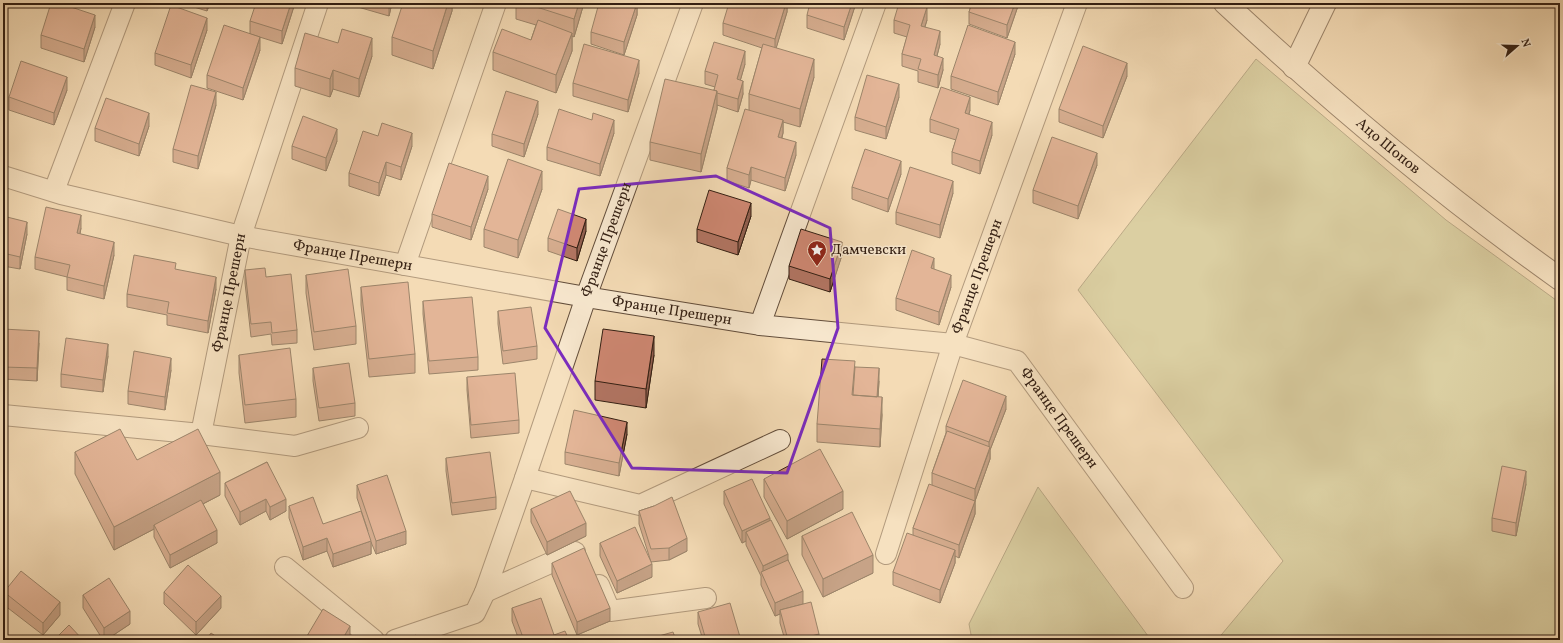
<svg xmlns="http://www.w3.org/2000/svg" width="1563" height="643" font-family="Vollkorn,serif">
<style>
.green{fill:#bcc08d;stroke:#776f50}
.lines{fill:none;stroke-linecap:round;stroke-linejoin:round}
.street-casing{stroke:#624d3b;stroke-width:22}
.secondary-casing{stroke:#321e12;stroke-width:24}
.street{stroke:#f8e8cf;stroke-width:20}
.secondary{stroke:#f8e8cf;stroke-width:22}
.wall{fill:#b27563;stroke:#321e12}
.shaded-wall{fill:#915f50;stroke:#321e12}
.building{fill:#cf8873;stroke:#321e12}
.marked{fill:none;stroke:#7b2cbf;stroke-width:3;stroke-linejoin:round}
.labels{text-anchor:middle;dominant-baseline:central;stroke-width:3;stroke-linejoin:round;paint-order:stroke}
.street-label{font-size:15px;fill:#321e12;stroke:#f8e8cf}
.poi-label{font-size:15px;fill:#321e12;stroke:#f8e8cf;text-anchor:start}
</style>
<rect width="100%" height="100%" fill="#f4dbb5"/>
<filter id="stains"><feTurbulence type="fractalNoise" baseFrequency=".005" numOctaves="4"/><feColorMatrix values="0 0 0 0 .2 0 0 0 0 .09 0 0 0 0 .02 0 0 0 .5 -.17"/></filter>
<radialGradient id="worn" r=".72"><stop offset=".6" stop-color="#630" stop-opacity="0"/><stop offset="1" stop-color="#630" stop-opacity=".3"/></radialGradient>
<path class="green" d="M1256,59L1446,220L1560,303V640H1217L1283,561L1078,290Z
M1038,487L1151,640H972L969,624Z"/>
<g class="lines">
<defs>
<g id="street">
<path id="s1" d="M3,176L61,194L241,236L586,297L760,325L953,344L1017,361L1183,588"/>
<path d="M54,191L125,3"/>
<path d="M405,265L496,3"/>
<path d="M760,325L876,3"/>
<path d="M3,415L201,434L295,446L358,428"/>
<path id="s2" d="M201,434L241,236L318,3"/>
<path d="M525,478L640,505L780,440"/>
<path id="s3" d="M575,552L485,592L525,478L586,297L693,3"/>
<path id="s4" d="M886,554L953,344L1077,3"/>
<path d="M285,567L374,640"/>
<path d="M599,585L610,611L706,598"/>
<path d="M395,640L475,613L485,592"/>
</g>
<g id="secondary">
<path id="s5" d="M1225,3C1331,102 1442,195 1560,279"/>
<path d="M1294,67L1325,3"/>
</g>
</defs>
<use href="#street" class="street-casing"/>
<use href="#secondary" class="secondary-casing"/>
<use href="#street" class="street"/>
<use href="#secondary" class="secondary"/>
</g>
<path class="wall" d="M181,3H210L207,11Z
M295,3L282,44L250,34V21Z
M344,3H392L389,16Z
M452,3V11L433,69L392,55V37Z
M516,3H584L574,37L572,36V51L556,93L493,70V52L531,40L536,25L516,19Z
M637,3V15L624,55L591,44V32Z
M787,3V12L776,48L814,77L800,127L783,122V133L782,138L796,155L785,191L751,180L749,188L727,181V168L749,110V94L762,48L723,35V23Z
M856,3L844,40L807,28V15Z
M972,3H1019L1007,38L969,24V12Z
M894,20H927L925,27L940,44L937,56L943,70L938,88L918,82V71L902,66V54L907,37L894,33Z
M95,27L84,62L41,48V35Z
M207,30L191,78L155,65V53Z
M260,50L243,100L207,88V75Z
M1015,54L998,105L951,89V76Z
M372,56L359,97L333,89L330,97L295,86V68Z
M745,64L740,81L743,94L738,112L717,105V109L701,172L650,160V142L714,90L715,87L705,84V71Z
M639,73L628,112L573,96V83Z
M1127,76L1103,138L1059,122V109Z
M67,90L54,125L9,110V97Z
M899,97L886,139L855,130V117Z
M216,105L198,169L173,162V149Z
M970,110L969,114L992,135L980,174L952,164V152L956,140L930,132V119Z
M538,114L524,157L492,146V134Z
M592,120L614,133L600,176L547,160V147Z
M149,126L139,156L95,141V128Z
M378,136L412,146L401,180L386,175L379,196L349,186V173Z
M337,141L326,171L292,159V146Z
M1097,165L1078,219L1033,203V190Z
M901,174L888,212L852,199V187Z
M488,189L471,240L432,227V214Z
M542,189L518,258L484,247V229Z
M953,193L940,238L896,224V212Z
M3,216L27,234L20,269L3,266Z
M751,216L738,255L697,242V229Z
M81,228L80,234L114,255L104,299L67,290V277L35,269V257Z
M586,231L577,261L548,251V238Z
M842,255L830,292L789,279V266Z
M245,270L266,277L297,330V343L272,345L271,334L251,337L245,283Z
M306,275L356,326V344L314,350L306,293Z
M361,287L415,354V373L369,377L361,305Z
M951,287L939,325L896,310V298Z
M216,289L208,333L167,325V315L127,307V294Z
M423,301L478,357V370L429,374L423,314Z
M498,311L537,346V359L503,364L498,324Z
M3,329L39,343L37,381L3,379Z
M239,355L296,399V417L245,423L239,373Z
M654,355L646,408L595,400V381Z
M108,356L103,392L61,387V374Z
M855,367L879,381L878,397L882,415L880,447L817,442V424Z
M313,368L355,403V416L319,421L313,381Z
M171,370L165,410L128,404V391Z
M467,377L519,420V433L471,438L467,390Z
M1006,409L990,450V459L975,501V514L959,558L955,556V563L940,603L893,585V572L913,535V528L932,485V473L946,433V426Z
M627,434L619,476L565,464V452Z
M75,452L137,460L220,495L203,504L217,543L170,568L154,537V529L114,550L75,474Z
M446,458L496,497V509L452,515L446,471Z
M267,462L286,511L270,520L266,511L240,525L225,496V483Z
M764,479L843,509L787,539L764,497Z
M1526,484L1516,536L1492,531V518Z
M357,485L406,544L376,554L371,542V554L333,567L327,551L303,560L289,518V506L323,524L368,531L357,498Z
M724,491L770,521L788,560L803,604L819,640H785L780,623V614L775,616L761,585V576L746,545V541L742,543L724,504Z
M654,506L687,551L669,560L651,562L639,524V511Z
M531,509L586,536L547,555L531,522Z
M802,536L873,573L823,597L802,555Z
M600,543L652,577L617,593L600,556Z
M552,563L610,621L577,635L552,575Z
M4,592L60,615L43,635L4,605Z
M164,592L221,608L196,635L164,604Z
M83,595L130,624L106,640H103L83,608Z
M512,608L554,635L569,640H519L512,621Z
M698,612L740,640H703L698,624Z
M307,636L350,639V640H307Z"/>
<path class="shaded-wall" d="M3,3H5L3,9Z
M207,3H210L207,11Z
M291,3H295L282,44V31Z
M389,3H392L389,16Z
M448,3H452V11L433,69V51Z
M579,3H584L574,37V19Z
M637,3V15L624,55V42Z
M786,3H787V12L775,52V39Z
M852,3H856L844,40V27Z
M1015,3H1019L1007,38V25Z
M927,7V20L921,38V26Z
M95,15V27L84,62V49Z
M207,18V30L191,78V65Z
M940,31V44L934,67V55Z
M572,33V51L556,93V75Z
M260,37V50L243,100V88Z
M372,38V56L359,97V79Z
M1015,42V54L998,105V92Z
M745,51V64L737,92V79Z
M943,58V70L938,88V75Z
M814,59V77L800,127V109Z
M639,60V73L628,112V100Z
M1127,63V76L1103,138V126Z
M333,70V89L330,97V79Z
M67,77V90L54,125V113Z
M743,81V94L738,112V99Z
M899,84V97L886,139V127Z
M717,91V109L701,172V154Z
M216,92V105L198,169V156Z
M970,97V110L965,126V113Z
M538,101V114L524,157V144Z
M149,113V126L139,156V144Z
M614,120V133L600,176V164Z
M783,120V133L778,149V137Z
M992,122V135L980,174V161Z
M337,129V141L326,171V158Z
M412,133V146L401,180V167Z
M796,142V155L785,191V178Z
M1097,153V165L1078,219V206Z
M901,161V174L888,212V199Z
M386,162V175L379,196V183Z
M751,167V180L749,188V175Z
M542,171V189L518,258V240Z
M488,176V189L471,240V227Z
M953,181V193L940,238V225Z
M751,203V216L738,255V242Z
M81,215V228L77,246V233Z
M586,219V231L577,261V248Z
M27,222V234L20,269V257Z
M114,242V255L104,299V286Z
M842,242V255L830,292V279Z
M934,258V271L931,268Z
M951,275V287L939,325V312Z
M216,277V289L208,333V321Z
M39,331V343L37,381V368Z
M654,336V355L646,408V389Z
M108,344V356L103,392V380Z
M171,358V370L165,410V397Z
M879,368V381L877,415V402Z
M1006,396V409L990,450V459L975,501V489L989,451V442Z
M882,397V415L880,447V429Z
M627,422V434L619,476V463Z
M1526,471V484L1516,536V523Z
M220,472V495L156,528L154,525V529L114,550V527Z
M843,491V509L787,539V521Z
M266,499V511L240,525V512Z
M286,499V511L270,520V507Z
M975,501V514L959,558V545Z
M770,518V530L746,532V541L742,543V531Z
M586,523V536L547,555V542Z
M217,530V543L170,568V555Z
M406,531V544L376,554V541Z
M327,538V551L303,560V547Z
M687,538V551L669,560V548Z
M371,541V554L333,567V554Z
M955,550V563L940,603V590Z
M788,554V567L763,576V566Z
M873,555V573L823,597V579Z
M652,564V577L617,593V581Z
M803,591V604L780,610V614L775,616V603Z
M221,596V608L196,635V622Z
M60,602V615L43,635V623Z
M610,608V621L577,635V622Z
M130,611V624L106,640H104V628Z
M350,626V640H342Z
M819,634V640H796Z
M740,637V640H730Z"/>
<path class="building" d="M51,3H59L95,15L84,49L41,35Z
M256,3H291L282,31L250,21Z
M403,3H448L433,51L392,37Z
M524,3H579L574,19Z
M599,3H637L624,42L591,32Z
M729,3H786L775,39L723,23Z
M810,3H852L844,27L807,15Z
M899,3H912L927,7L921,26L940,31L934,55L943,58L938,75L918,69L921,59L902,54L910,25L894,20Z
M972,3H1015L1007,25L969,12Z
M171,5L207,18L191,65L155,53Z
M538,20L572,33L556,75L493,52L502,29L531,40Z
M224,25L260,37L243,88L207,75Z
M968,25L1015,42L998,92L951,76Z
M342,29L372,38L359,79L333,70L330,79L295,68L305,33L338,43Z
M714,42L745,51L737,79L743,81L738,99L717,93V91L714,90L718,75L705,71Z
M584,44L639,60L628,100L573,83Z
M763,44L814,59L800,109L749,94Z
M1083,46L1127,63L1103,126L1059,109Z
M21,61L67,77L54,113L9,97Z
M867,75L899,84L886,127L855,117Z
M665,79L717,91L701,154L650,142Z
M191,85L216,92L198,156L173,149Z
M941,87L970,97L965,113L992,122L980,161L952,152L959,129L930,119Z
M506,91L538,101L524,144L492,134Z
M106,98L149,113L139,144L95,128Z
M559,109L592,120L593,113L614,120L600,164L547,147Z
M745,109L783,120L778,137L796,142L785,178L751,167L749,175L727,168Z
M303,116L337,129L326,158L292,146Z
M382,123L412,133L401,167L386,162L379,183L349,173L363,131L378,136Z
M1052,137L1097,153L1078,206L1033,190Z
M865,149L901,161L888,199L852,187Z
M508,159L542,171L518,240L484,229Z
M449,163L488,176L471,227L432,214Z
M910,167L953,181L940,225L896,212Z
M709,190L751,203L738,242L697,229Z
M46,207L81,215L77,233L114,242L104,286L67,277L70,265L35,257Z
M558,209L586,219L577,248L548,238Z
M3,216L27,222L20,257L3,253Z
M801,229L842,242L830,279L789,266Z
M912,250L934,258L931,268L951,275L939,312L896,298Z
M134,255L176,263L175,269L216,277L208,321L167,313L169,302L127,294Z
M265,268L266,277L291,274L297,330L272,333L271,322L251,324L245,270Z
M348,269L356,326L314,332L306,275Z
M408,282L415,354L369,359L361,287Z
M472,297L478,357L429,361L423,301Z
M531,307L537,346L503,351L498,311Z
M3,329L39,331L37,368L3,367Z
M603,329L654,336L646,389L595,381Z
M66,338L108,344L103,380L61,374Z
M290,348L296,399L245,405L239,355Z
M134,351L171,358L165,397L128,391Z
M822,359L855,361L852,395L882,397L880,429L817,424Z
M349,363L355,403L319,408L313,368Z
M855,367L879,368L877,397L853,395Z
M515,373L519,420L471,425L467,377Z
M963,380L1006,396L989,442L946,426Z
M574,410L627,422L619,463L565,452Z
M120,429L137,460L198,429L220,472L114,527L75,452Z
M947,431L990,447L975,489L932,473Z
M820,449L843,491L787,521L764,479Z
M490,452L496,497L452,503L446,458Z
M267,462L286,499L270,507L266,499L240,512L225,483Z
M1502,466L1526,471L1516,523L1492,518Z
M387,475L406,531L376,541L357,485Z
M752,479L770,518L742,531L724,491Z
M929,484L975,501L959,545L913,528Z
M570,491L586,523L547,542L531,509Z
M313,497L323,524L361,511L371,541L333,554L327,538L303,547L289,506Z
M672,497L687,538L669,548L651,549L639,511L654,506Z
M201,500L217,530L170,555L154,525Z
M852,512L873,555L823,579L802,536Z
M771,520L788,554L763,566L746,532Z
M635,527L652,564L617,581L600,543Z
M907,533L955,550L940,590L893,572Z
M584,548L610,608L577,622L552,563Z
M788,560L803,591L775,603L761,572Z
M188,565L221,596L196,622L164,592Z
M21,571L60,602L43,623L4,592Z
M109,578L130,611L104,628L83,595Z
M541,598L554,635L565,631L569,640H524L512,608Z
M811,602L819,634L796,640H788L780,610Z
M730,603L740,637L730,640H706L698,612Z
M323,609L350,626L342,640H313L307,636Z
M69,625L83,640H54Z
M673,632L676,640H645Z
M211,633L221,640H206Z
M416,635L419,640H408Z"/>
<path d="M0 0H1563V643H0ZM716,176L830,228L838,328L787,473L632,468L545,328L579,189Z" fill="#f4dbb5" fill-opacity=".55" fill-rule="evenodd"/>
<path class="marked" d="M716,176L830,228L838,328L787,473L632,468L545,328L579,189Z"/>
<defs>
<symbol id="sight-pin" viewBox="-11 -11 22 30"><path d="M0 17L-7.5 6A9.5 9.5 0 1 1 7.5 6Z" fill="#8f2418" stroke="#f8e8cf"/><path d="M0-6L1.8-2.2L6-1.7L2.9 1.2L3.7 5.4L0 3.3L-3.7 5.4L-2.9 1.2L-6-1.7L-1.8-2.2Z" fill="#fff"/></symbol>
</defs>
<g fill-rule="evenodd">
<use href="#sight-pin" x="806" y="239" width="22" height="30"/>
</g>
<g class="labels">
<g class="street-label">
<text stroke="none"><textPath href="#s5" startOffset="217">Ацо Шопов</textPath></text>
<text stroke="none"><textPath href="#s3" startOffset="471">Франце Прешерн</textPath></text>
<text stroke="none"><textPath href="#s1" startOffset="359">Францe Прешерн</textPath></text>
<text stroke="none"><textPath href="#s4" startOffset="292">Франце Прешерн</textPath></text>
<text stroke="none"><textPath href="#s2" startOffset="144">Франце Прешерн</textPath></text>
<text stroke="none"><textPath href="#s1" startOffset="683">Францe Прешерн</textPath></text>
<text stroke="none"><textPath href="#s1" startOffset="1103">Францe Прешерн</textPath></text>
</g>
<g class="poi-label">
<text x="831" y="250">Дамчевски</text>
</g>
</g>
<rect width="1563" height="643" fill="none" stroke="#f4dbb5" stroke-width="16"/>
<rect x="4" y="4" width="1555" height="635" fill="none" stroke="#321e12" stroke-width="2"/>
<rect x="8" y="8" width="1547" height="627" fill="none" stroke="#321e12"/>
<g transform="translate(1517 46) rotate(70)" stroke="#f8e8cf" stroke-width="3" paint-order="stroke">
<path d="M0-3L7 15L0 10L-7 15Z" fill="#321e12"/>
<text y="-6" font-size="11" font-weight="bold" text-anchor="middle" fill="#321e12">N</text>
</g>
<rect width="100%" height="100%" filter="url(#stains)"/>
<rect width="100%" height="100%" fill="url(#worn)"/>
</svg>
